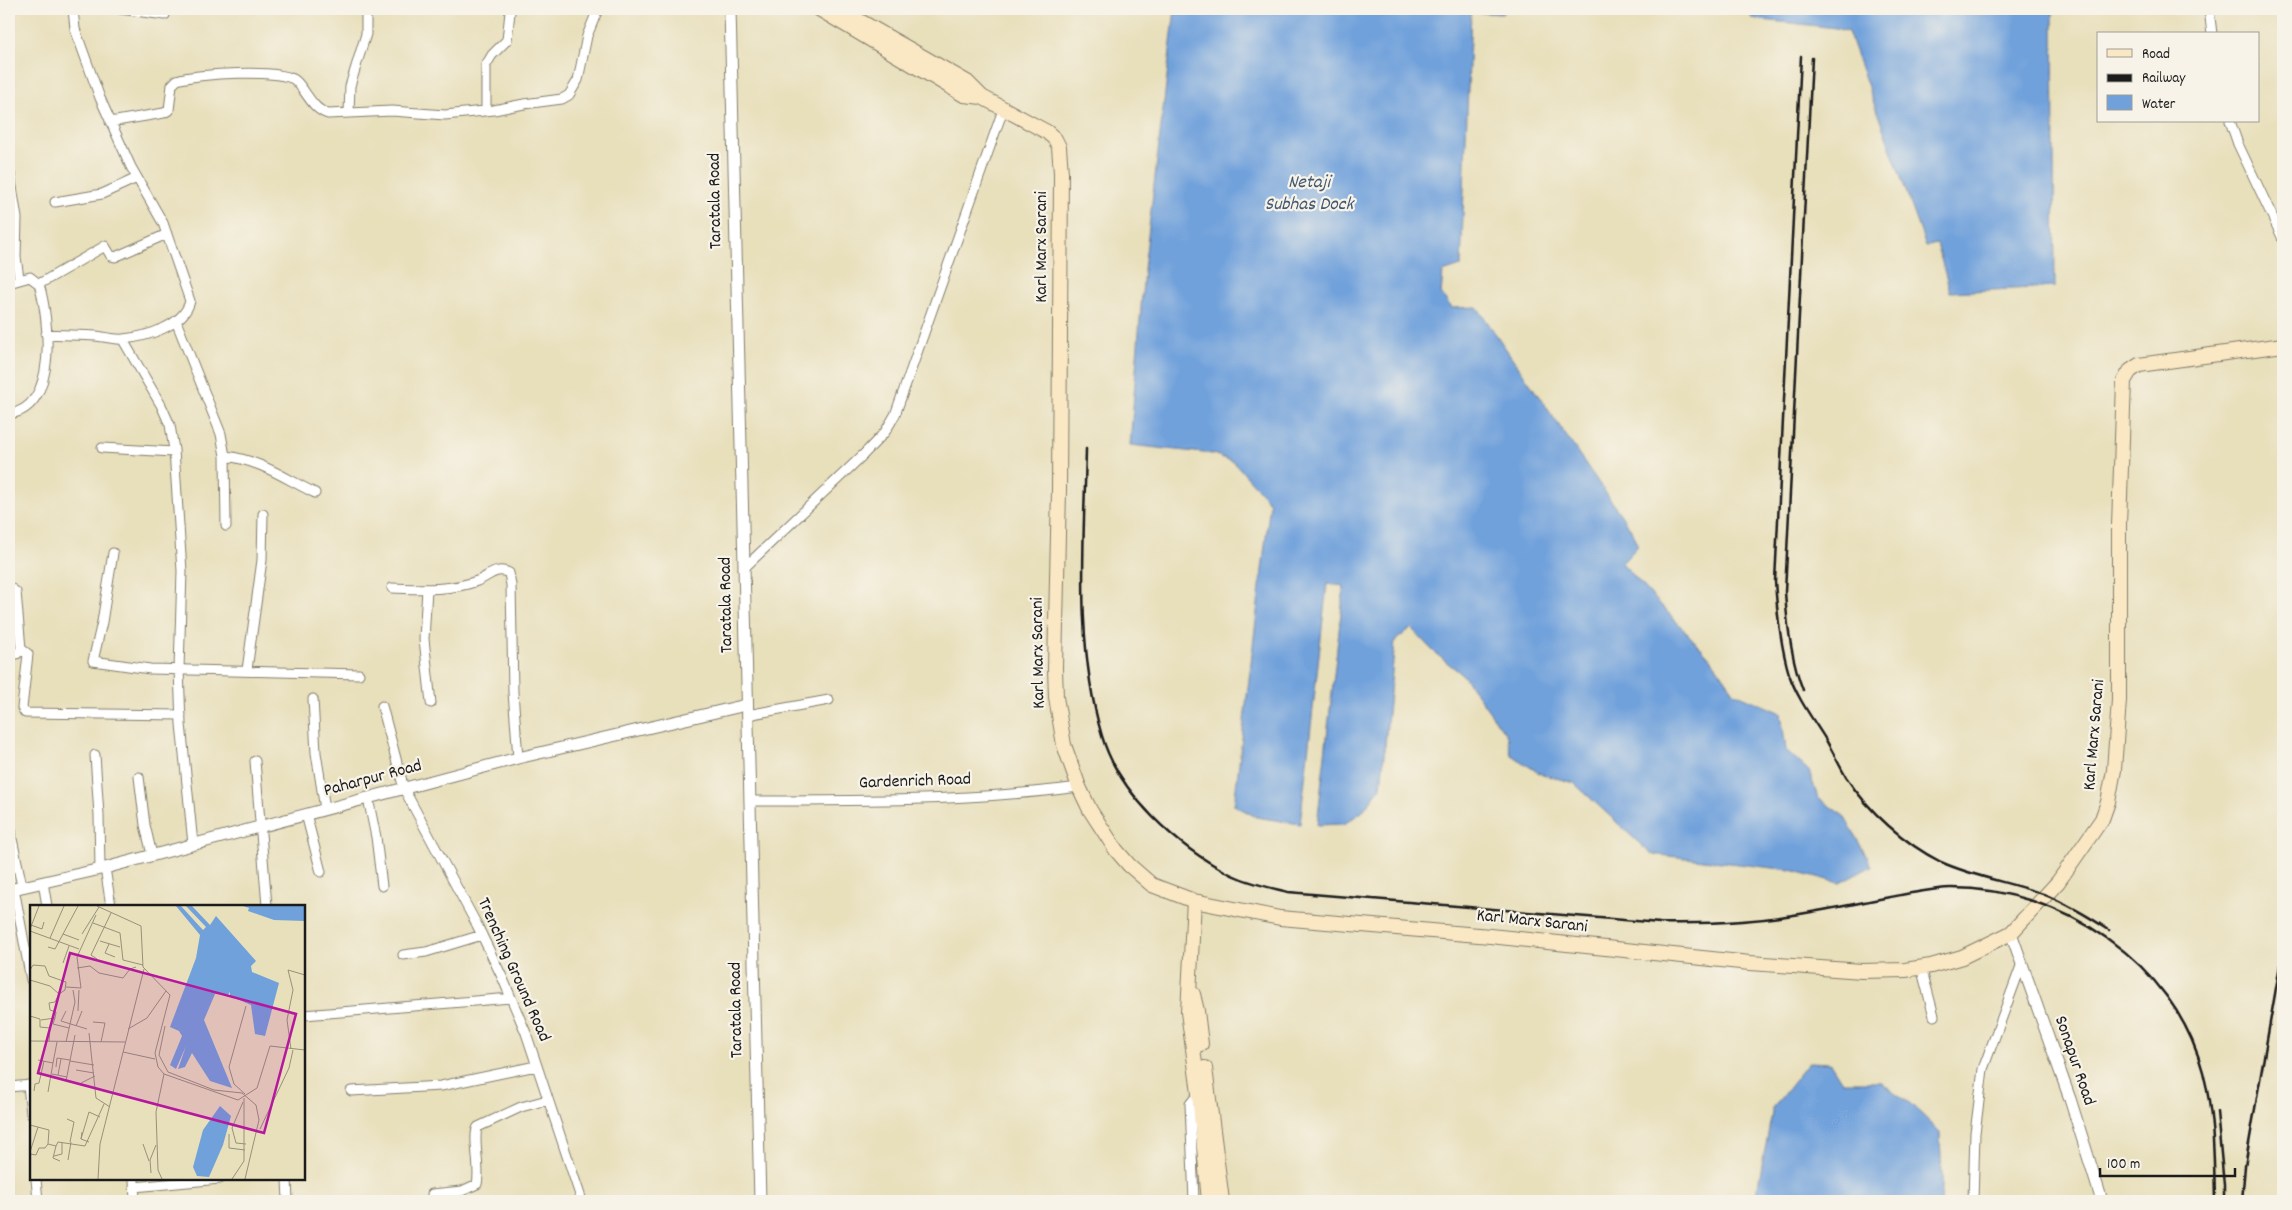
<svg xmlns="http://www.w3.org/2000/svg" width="2292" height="1210" font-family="Dekko,sans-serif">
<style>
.water{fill:#71a1db;stroke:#465e7c}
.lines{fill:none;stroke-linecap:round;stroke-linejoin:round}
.minor-casing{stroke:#827e6c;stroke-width:11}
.tertiary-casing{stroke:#827e6c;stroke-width:13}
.secondary-casing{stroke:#827e6c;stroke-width:16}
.minor{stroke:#fff;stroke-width:9}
.tertiary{stroke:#fff;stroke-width:11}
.secondary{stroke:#fae7c3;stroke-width:14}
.rail{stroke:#1c1c1c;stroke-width:2.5}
.labels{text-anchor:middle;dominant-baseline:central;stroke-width:4.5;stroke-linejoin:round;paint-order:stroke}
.street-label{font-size:18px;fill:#1c1c1c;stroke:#f7f3e8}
.water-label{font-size:19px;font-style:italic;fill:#425872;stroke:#f7f3e8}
.inset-road{fill:none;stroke:#96917b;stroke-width:1}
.view{fill:#b5179e;fill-opacity:0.15;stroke:#b5179e;stroke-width:2.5}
.inset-edge{fill:none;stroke:#1c1c1c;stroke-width:2.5}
</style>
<rect width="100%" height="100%" fill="#f7f3e8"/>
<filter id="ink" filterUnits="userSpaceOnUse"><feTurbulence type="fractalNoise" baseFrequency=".02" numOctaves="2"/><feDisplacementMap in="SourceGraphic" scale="10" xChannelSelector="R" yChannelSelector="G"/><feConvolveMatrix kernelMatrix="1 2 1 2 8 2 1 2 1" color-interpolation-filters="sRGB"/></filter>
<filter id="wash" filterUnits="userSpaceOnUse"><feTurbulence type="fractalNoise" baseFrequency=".0096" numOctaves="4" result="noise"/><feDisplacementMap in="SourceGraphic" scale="20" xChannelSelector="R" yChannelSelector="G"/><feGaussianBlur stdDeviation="1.12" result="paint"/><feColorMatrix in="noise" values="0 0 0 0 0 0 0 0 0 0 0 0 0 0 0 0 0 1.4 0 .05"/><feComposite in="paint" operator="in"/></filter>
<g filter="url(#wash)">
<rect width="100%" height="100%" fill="#e8dfbb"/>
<path class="water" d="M1175,9H1507L1502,14L1471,12L1461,266L1443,272L1441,294L1452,308L1477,307L1630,528L1638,546L1622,563L1712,660L1735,693L1781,713L1786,750L1809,771L1818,798L1844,816L1872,866L1840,883L1791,870L1651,854L1574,783L1541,774L1511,755L1507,736L1463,675L1435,653L1411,628L1395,641L1381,787L1362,812L1344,824L1317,825L1344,586L1327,584L1300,824L1256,817L1234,805L1270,503L1234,462L1213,454L1130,445L1144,269Z
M1744,9H2053L2055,287L1950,292L1937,244L1926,246L1848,32L1836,28L1753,19Z
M1809,1062L1830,1063L1842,1082H1881L1912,1105L1940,1132C1940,1155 1944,1179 1941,1201H1755L1773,1108Z"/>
</g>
<g filter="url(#ink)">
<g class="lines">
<defs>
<path id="minor" d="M120,9L165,15
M2209,9L2212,34
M486,111V65L492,55L507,40L510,12
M349,112L350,86L366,34V9
M2230,121L2238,144L2283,239
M110,122L164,113L169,110L172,85L177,80C194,74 284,68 296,81C307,92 312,109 328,114L392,111L445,115L494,110L524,104L562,99L569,95L578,80L587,36L598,9
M9,168L17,218L16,257L19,278
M55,202L102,194L137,178
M9,283L30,277L39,284C49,318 59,408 9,414
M39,284L105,246L111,256L115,257L167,234
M176,321L221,434L225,456L226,526
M46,334C63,335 80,335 96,336C105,337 115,340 123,339C146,337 184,326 190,301L163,223L131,167L100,98L75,29L73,9
M123,340L161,405L170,425L174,450L182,571L179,669L181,724L193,844
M102,448L174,452
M225,456C260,460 284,478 315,493
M113,553L102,622L93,661L150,669L359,674
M743,569L863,455L885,432L895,415L1004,107
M9,587L16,592L21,649L17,654L9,656
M392,588C419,589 451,591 477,581C488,577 497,566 509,573L511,585L513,692L518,758
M427,589L424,639L431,703
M21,649L28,654L22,708L25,713L181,715
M247,670L262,560L263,514
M313,699L316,753L325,809
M382,706L404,789L477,925L503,979L526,1033L582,1201
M747,715L829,700
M95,755L99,815L100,869
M255,761L267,906
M139,777L145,825L152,855
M368,798L376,837L382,886
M751,801C860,801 971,801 1079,787
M306,814L321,872
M9,815L12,839L22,886
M105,868L111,906
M43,882L47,906
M14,888L31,980
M403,955L426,952L482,935
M1921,967L1934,1016
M304,1015L511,998
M28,1085L31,1114
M9,1087L31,1085
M351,1091L441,1086L536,1066
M36,1179L38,1201
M134,1179L135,1201
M287,1179L288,1201
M134,1187L220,1179
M432,1194L462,1191L477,1184C481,1169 472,1136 478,1127L521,1107L547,1100
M1194,1201L1190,1104L1199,1093
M1973,1201L1975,1133L1983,1069L2021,966"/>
<path id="tertiary" d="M730,9L760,1201
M9,890L105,868L518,758L746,705
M2011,933L2070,1099L2102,1201"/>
<path id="secondary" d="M819,9L964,95L982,97L1047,132L1055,139L1059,147L1061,173L1059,490L1055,668L1056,697L1064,745L1079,787L1090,810L1116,850L1129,865L1152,885L1194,901L1280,918L1490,936L1750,963L1862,971L1905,970L1931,966L1962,957L2011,933L2058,882L2102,819L2108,802L2114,770L2119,700V525L2124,381L2130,371L2139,365L2283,345
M839,9L967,82L982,97
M1194,901L1188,1012L1199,1093L1209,1201
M1193,994L1197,1011L1201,1044
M1205,1068L1222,1201"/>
</defs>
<use href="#minor" class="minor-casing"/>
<use href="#tertiary" class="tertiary-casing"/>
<use href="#secondary" class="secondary-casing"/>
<use href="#minor" class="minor"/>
<use href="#tertiary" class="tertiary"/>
<use href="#secondary" class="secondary"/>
<path class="rail" d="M1801,56L1775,581C1777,612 1780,644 1789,674C1797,698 1813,719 1826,740C1833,752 1839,765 1846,777C1868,811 1905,844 1941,862C1974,877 2009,882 2043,894C2066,903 2088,916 2109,930
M1086,449C1084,543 1075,645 1102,736C1119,794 1177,847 1230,874C1248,883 1268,887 1288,892L1660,923C1719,924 1765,921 1823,910C1851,905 1878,899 1906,894C1920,892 1936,888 1951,888C2062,888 2174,962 2203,1072C2214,1114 2214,1158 2215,1201
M1803,690C1791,660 1787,624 1785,592L1812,58
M2217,1112L2224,1185V1201
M2242,1201L2245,1166L2283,948"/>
</g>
</g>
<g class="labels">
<g class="street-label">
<text transform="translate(716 201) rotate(-91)">Taratala Road</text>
<text transform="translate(1042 247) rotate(-90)">Karl Marx Sarani</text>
<text transform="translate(727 605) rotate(-91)">Taratala Road</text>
<text transform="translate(1039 653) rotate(-91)">Karl Marx Sarani</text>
<text transform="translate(2095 735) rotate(-85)">Karl Marx Sarani</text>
<text transform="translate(373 779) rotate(-15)">Paharpur Road</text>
<text transform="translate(915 782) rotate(-2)">Gardenrich Road</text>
<text transform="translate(1532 922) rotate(6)">Karl Marx Sarani</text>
<text transform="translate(513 970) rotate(66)">Trenching Ground Road</text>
<text transform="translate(737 1010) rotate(-91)">Taratala Road</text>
<text transform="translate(2074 1061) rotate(71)">Sonapur Road</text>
</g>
<g class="water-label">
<text x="1309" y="183">Netaji<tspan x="1309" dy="22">Subhas Dock</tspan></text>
</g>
</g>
<g transform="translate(30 905)">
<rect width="275" height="275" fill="#e8dfbb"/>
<path d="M146,1H151L173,25L176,22L156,1H162L180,20L186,11L226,56L221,61L222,67L249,78L235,131L225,129L221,100L200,91V87L198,90L185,89L174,115L202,183L180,176L162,148L155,162L148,164L156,141L146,164L140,160L152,131L149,126L140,122L166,53L170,30ZM213,1H275V16L244,15L218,6L219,3ZM190,201L201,211L193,240L179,272L167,271L163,262L173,225Z" fill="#71a1db"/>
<path class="inset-road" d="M67,1L111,21L113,62L140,90L125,148L128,162L134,169L208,195L227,183L240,141L275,145M63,18L90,28L93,55L113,60M1,20L12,24L14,17M0,24L9,1M0,26L49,44M33,29L49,35M52,29L69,2M20,33L34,1M70,36L90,42M79,39L75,48L85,52M18,42L25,44L48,1M67,54L61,50L81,8M33,58L39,41M47,63L60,61L69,68L93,73L100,64L106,62M0,65L3,60L15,61L19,71L36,77L35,85L29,89L20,81L0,75M258,65L263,85L257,115L261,144M258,65L275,70M36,82L51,83L47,52L66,10M36,106L31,116L57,124M48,106L49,85M0,111L10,114V122L20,123L19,136M25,113L23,119L39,123M11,115L25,113L26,107L20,105L19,98L25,97L29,89M63,117L75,118L71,137M46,121L52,106M135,121L129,150L138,167L184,185L212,188L226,200L229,215L215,274M98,124L117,113L136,86M59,128L66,193L80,202M0,136L95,137M36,137L45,97L43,85M93,147L125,154M8,155L23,158L27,137M40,156L64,160M26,162L27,153L40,155M46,165L64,168M22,169L37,172M28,170L31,154M36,176L45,130M51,178L65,171M4,186L5,179L9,178L14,156M18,187L23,158M215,189L204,179L199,162L216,101M213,197L202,223L206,238L216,239M37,214L44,217L40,237M0,220L19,225L18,239M230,224L259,163L263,145M52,227L51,234L59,237M199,229V243L215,245M51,234L59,207L70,212M113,239L119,256M26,241L23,253L30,256M0,247L8,222M0,249L6,250L9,243H15L18,239L26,241L28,237L55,241L74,199M24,251L32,249V237M38,255L41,237M121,268L120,255L126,240M68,274L70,239L114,64M132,274L128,265L126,207L134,169M202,274L214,256V193"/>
<path class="view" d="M40,48L266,109L234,228L8,168Z"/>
<rect width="275" height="275" class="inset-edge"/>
</g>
<rect width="2292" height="1210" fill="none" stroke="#f7f3e8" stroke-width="30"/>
<rect x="2097" y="32" width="162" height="90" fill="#f7f3e8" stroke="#9f9d96"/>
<rect x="2107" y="49" width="25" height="8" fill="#fae7c3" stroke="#9f9d96"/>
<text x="2142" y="58" font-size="15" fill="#1c1c1c">Road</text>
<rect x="2107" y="74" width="25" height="8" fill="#1c1c1c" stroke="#9f9d96"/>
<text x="2142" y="82" font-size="15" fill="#1c1c1c">Railway</text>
<rect x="2107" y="95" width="25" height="15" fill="#71a1db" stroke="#9f9d96"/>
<text x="2142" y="108" font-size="15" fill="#1c1c1c">Water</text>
<path d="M2100 1168v8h135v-8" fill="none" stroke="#1c1c1c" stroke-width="2.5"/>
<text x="2107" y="1168" font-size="15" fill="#1c1c1c" stroke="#f7f3e8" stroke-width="4" paint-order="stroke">100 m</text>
</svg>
